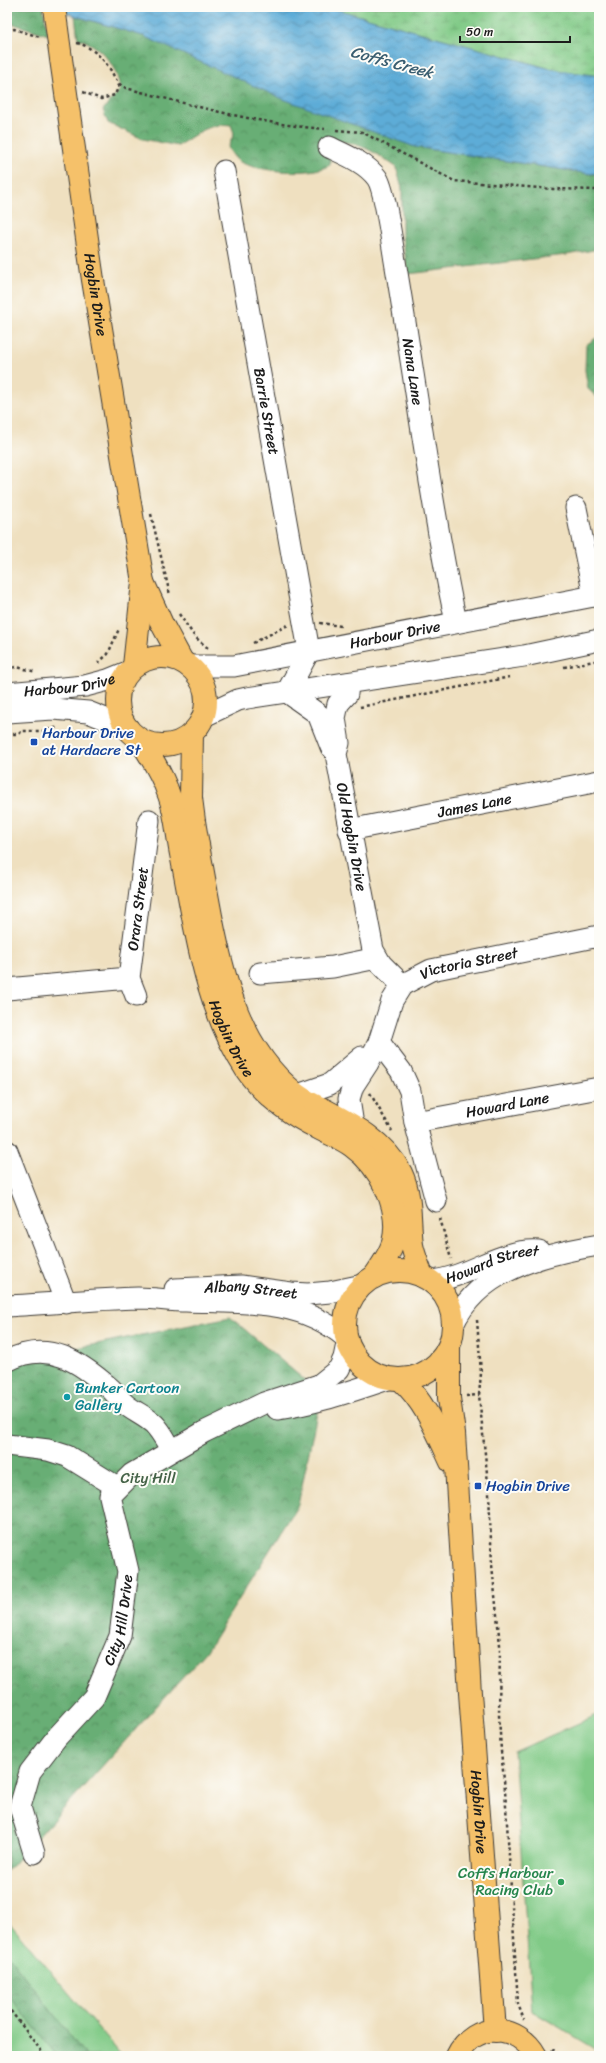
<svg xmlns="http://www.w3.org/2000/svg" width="606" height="2063" font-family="Sriracha,sans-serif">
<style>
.grass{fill:#81ca87;stroke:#4e7352}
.forest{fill:url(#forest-crowns);stroke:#426548}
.wetland{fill:url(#wetland-marsh);stroke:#4e7352}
.water{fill:url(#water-waves);stroke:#3c647a}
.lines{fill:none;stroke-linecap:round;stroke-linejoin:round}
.minor-casing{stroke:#3c3935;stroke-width:23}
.major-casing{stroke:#3c3935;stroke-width:24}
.path{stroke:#3c3935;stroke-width:2.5;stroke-dasharray:3 3;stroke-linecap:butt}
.minor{stroke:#fff;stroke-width:21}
.major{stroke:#f5c16b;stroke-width:22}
.major-bridge-casing{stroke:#3c3935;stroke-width:24;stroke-linecap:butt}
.major-bridge{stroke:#f5c16b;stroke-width:22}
.transit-dot{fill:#1a4fb4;stroke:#fdfcf7;stroke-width:1.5}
.culture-dot{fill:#0f9aa8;stroke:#fdfcf7;stroke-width:1.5}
.leisure-dot{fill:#2e9e5b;stroke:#fdfcf7;stroke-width:1.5}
.labels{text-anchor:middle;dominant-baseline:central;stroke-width:4;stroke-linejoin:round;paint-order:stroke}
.street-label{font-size:15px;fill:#1c1c1c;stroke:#fdfcf7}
.transit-label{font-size:15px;fill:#164399;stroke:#fdfcf7;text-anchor:start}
.culture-label{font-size:15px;fill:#0d838f;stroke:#fdfcf7;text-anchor:start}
.park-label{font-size:15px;fill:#446247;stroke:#fdfcf7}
.leisure-label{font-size:15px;fill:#27864d;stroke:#fdfcf7;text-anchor:end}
.water-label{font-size:16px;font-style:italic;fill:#395d70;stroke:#fdfcf7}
</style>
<defs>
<pattern id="forest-crowns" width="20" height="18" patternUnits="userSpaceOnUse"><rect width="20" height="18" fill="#68ae74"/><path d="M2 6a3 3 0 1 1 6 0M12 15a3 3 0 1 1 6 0" fill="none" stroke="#558d5e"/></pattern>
<pattern id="wetland-marsh" width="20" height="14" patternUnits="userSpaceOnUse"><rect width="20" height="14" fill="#81ca87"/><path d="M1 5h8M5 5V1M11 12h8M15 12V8" fill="none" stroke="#6fad74"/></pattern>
<pattern id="water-waves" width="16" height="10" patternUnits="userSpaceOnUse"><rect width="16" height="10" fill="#5dacd7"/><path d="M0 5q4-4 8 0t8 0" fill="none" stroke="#4c8bae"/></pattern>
</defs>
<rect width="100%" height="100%" fill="#fdfcf7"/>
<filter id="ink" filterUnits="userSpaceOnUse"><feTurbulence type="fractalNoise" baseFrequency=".025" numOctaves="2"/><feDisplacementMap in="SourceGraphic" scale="8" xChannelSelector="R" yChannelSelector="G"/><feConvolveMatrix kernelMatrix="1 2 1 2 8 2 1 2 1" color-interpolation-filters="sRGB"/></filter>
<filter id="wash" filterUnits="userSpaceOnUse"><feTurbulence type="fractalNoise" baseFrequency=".012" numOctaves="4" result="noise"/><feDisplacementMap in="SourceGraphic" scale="16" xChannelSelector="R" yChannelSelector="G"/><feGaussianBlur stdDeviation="0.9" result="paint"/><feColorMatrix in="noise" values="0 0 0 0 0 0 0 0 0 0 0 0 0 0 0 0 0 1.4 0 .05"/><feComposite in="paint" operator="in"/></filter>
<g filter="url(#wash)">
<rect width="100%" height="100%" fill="#efe0c0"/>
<path class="grass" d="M599,1714V2051L532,2011L514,1752Z
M7,1920L122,2056H7Z"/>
<path class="forest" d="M7,7H43L48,35L14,24L7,26Z
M75,16L143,36L415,147L591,174L599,173V249L566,255L408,274L402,236V188L396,167C376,153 356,139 330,142V165C312,176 260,172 240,162C235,160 231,152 228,148L234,133L231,125C211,122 194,135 178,146L143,139L108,123L103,110L120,90C118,67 100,44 78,39Z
M599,336V399L588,389L585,370L586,345Z
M230,1317L321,1394L298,1505L206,1652L7,1871V1355L52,1353Z
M7,1954L86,2056H57L7,1993Z"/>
<path class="wetland" d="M328,7H599V76L551,69Z"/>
<path class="water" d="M46,7H328L551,69L599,76V173L591,174L415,147L283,99L143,36Z"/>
</g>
<g filter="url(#ink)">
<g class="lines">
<defs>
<g id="minor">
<path id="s1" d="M329,147C346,155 366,163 377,178C385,189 393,250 396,267C416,385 431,505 456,622"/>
<path id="s2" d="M224,171L309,651L287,692"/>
<path d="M576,508L594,596"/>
<path id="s3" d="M190,666H234L599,595"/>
<path id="s4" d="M348,683L347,694L338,704L335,718L339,743L336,754L373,950L381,964L402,985"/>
<path d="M287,692L318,714L331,747"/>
<path id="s5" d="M7,693L85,686L108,680L130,671"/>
<path d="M7,712L53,709L88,712L128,728"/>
<path d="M204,716L238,700L247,698L524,656L599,640"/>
<path id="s6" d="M349,830L599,781"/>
<path d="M260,973L333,967L377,958"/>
<path d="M7,989L129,978"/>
<path id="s7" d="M136,996L129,978L149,820"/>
<path d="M379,1042L401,1071L410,1091L415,1122L436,1201"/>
<path d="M298,1095L330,1084L362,1057"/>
<path id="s8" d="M415,1122L599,1088"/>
<path id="s9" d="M353,1125L349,1099L353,1086L368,1063L379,1042L392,1001L402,985L431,970L599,936"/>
<path d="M7,1151L66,1303"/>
<path id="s10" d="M431,1281C469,1278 500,1248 539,1251"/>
<path id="s11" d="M175,1289L241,1286L291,1293L308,1294L330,1292L363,1285"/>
<path d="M7,1306C50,1304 94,1299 138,1298C154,1298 170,1301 186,1301C243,1303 299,1298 345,1337"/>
<path d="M453,1325C478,1269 545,1254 599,1245"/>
<path d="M7,1361C49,1339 80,1362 111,1389C116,1394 120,1400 126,1405C135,1412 145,1416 154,1424C161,1431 166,1441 171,1449"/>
<path d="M277,1409C316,1404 351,1391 388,1379"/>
<path d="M7,1445L48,1450L67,1456L117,1487"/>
<path id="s12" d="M34,1853L20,1807L30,1772L57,1737L94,1697L120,1636L128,1571L110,1496L132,1474L204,1432L264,1403L319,1385L339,1369L344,1358L347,1344"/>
</g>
<g id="major">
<path id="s13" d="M61,59L93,280L143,582L162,624L182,661"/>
<circle cx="162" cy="701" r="44"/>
<path d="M134,666L143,582"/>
<path d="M192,733L191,798L194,821C199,852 205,884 211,916C224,982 241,1050 296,1094C304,1100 314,1105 323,1109C353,1125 384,1141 401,1173C412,1196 409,1220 412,1245C414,1256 419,1266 422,1276"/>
<path id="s14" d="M139,739C151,756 162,774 169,795C176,813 177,834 181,854C196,929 204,1005 247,1071C265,1097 290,1114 318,1128C329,1134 341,1138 352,1146C380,1166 402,1208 393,1243C389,1256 381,1266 374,1277"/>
<circle cx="399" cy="1325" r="54"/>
<path id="s15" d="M449,1347V1398L454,1433L470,1693L495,2031"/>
<path d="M401,1380C425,1402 437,1432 451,1462"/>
<path d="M457,2056C474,2021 518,2023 536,2056"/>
</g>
</defs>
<use href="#minor" class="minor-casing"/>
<use href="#major" class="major-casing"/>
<path class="path" d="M7,30L14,29L40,37
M77,43C88,45 101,56 108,66C114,74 115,83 126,88C191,105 257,124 325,129
M83,92L101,99L115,95L119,85
M336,130L362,132L454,181L553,189L599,190
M151,514L170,595
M179,614L195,637L209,649
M320,623L341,626
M253,643L288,625
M98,663L108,654L119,629
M564,667L599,660
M7,668L17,667L36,672
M360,707L510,677
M7,734H19L22,731H43L59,727
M370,1093L392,1131
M440,1218L451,1259
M477,1320L481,1373L479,1395L489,1493L492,1565L500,1645L499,1715L501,1751L505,1790L518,2004L524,2020
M466,1396L479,1395
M7,2006L45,2056
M552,2049L561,2056"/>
<use href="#minor" class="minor"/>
<use href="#major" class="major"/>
<defs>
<path id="major-bridge" d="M54,7L61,59"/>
</defs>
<use href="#major-bridge" class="major-bridge-casing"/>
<use href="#major-bridge" class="major-bridge"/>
</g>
</g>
<g class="transit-dot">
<rect x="30" y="738" width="8" height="8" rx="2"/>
<rect x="474" y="1482" width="8" height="8" rx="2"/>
</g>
<circle class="culture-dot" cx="67" cy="1397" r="4"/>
<circle class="leisure-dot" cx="561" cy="1882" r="4"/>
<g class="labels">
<g class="street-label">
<text stroke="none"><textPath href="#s13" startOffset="238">Hogbin Drive</textPath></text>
<text stroke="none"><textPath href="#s1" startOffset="255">Nana Lane</textPath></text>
<text stroke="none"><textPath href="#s2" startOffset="244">Barrie Street</textPath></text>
<text stroke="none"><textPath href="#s3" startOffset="208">Harbour Drive</textPath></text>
<text stroke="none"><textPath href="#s5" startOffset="63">Harbour Drive</textPath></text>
<text stroke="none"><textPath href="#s6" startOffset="128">James Lane</textPath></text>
<text stroke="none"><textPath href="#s4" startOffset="160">Old Hogbin Drive</textPath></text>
<text stroke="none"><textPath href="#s7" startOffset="89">Orara Street</textPath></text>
<text stroke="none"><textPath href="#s9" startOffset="224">Victoria Street</textPath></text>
<text stroke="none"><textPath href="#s14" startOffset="316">Hogbin Drive</textPath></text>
<text stroke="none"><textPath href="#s8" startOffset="94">Howard Lane</textPath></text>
<text stroke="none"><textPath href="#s10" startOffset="64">Howard Street</textPath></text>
<text stroke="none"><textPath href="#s11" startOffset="76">Albany Street</textPath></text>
<text stroke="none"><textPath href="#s12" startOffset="265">City Hill Drive</textPath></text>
<text stroke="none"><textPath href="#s15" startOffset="466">Hogbin Drive</textPath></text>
</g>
<g class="transit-label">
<text x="42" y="733">Harbour Drive<tspan x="42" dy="17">at Hardacre St</tspan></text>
<text x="486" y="1486">Hogbin Drive</text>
</g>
<g class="culture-label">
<text x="75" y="1388">Bunker Cartoon<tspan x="75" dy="17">Gallery</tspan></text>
</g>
<g class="park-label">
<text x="148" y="1478">City Hill</text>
</g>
<g class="leisure-label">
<text x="553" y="1873">Coffs Harbour<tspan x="553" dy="17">Racing Club</tspan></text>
</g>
<g class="water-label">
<text transform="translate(392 62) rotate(15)">Coffs Creek</text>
</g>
</g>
<rect width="606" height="2063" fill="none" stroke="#fdfcf7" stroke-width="24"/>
<path d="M460 36v6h110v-6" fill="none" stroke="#1c1c1c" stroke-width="2"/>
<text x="466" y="36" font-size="12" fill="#1c1c1c" stroke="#fdfcf7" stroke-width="3" paint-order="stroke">50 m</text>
</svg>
